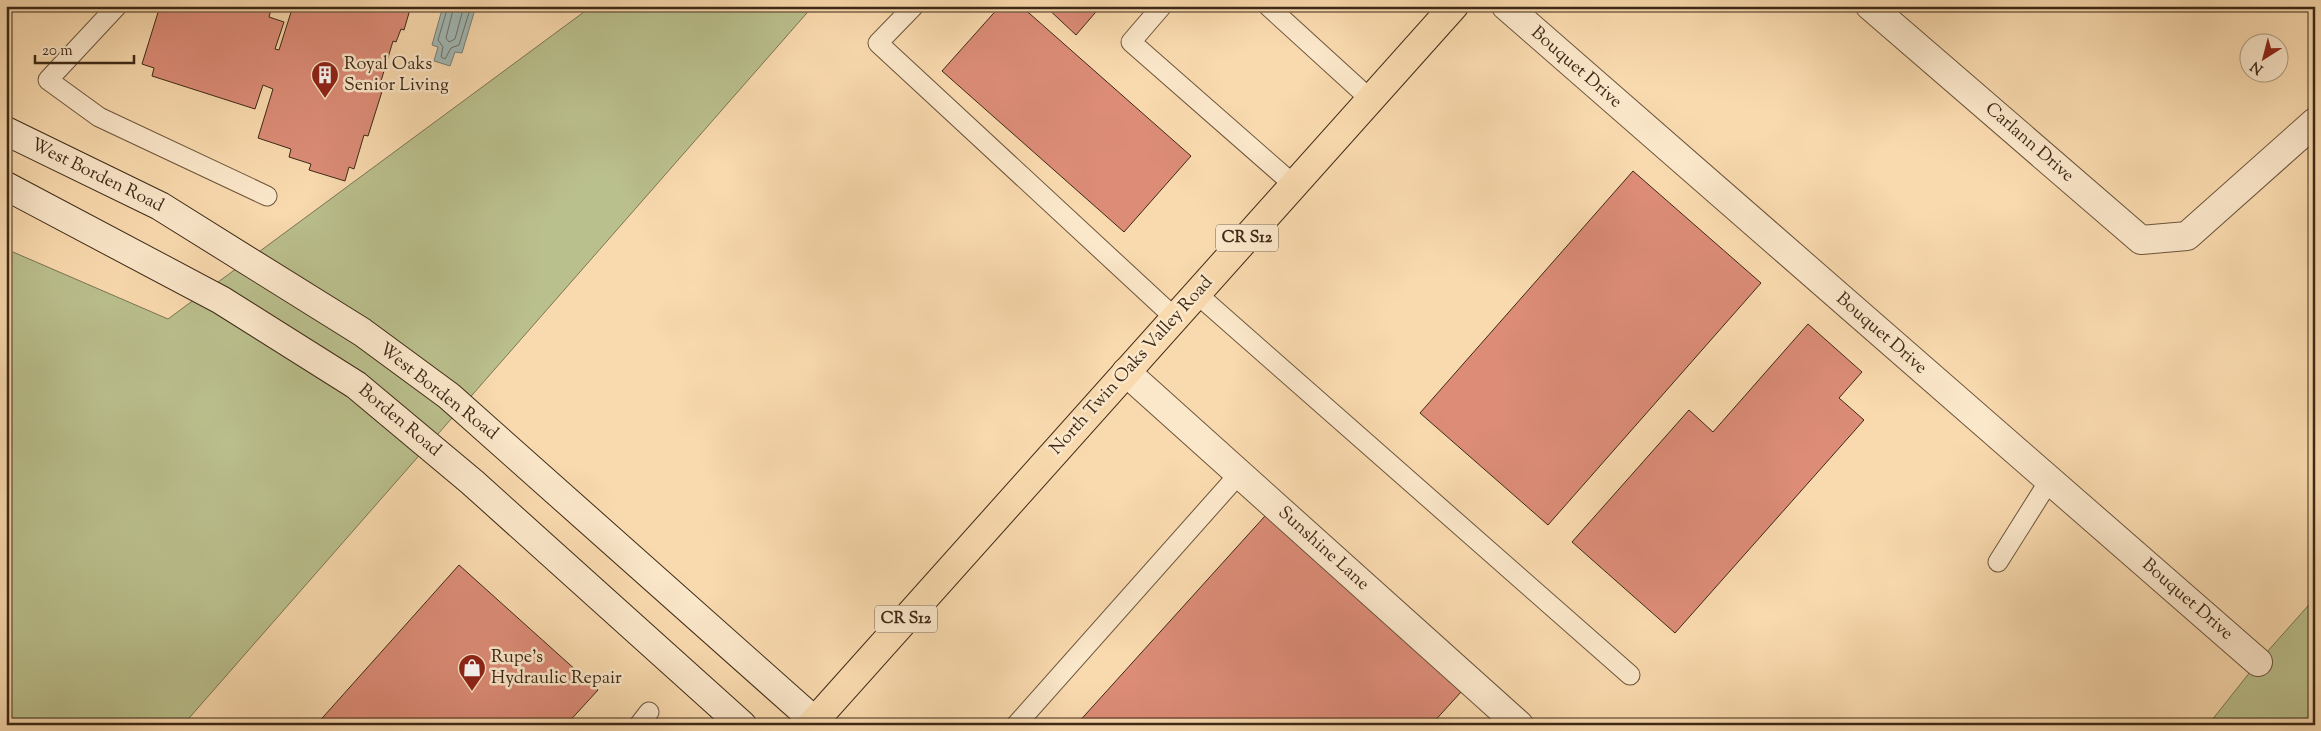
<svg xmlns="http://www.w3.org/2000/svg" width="2321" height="731" font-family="'Sorts Mill Goudy',serif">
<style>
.green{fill:#bac08d;stroke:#7c7452}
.water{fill:#a1b8b5;stroke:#797f75}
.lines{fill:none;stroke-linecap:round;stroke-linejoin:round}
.shore{stroke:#6f7066;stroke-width:1}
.building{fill:#dc8c77;stroke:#3d2916}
.service-casing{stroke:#6c553c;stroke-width:21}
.minor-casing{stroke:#6c553c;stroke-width:30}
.secondary-casing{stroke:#3d2916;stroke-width:30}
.primary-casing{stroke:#3d2916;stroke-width:30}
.service{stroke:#fbe7ca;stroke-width:19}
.minor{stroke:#fbe7ca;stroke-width:28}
.secondary{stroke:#fbe7ca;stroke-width:28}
.primary{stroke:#f9daae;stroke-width:28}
.labels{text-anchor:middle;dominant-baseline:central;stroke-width:5;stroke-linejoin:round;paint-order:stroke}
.shield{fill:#fbe7ca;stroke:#76624c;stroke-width:1}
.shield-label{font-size:16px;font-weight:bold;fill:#3d2916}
.poi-label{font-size:18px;fill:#3d2916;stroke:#fbe7ca;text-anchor:start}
.street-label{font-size:18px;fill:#3d2916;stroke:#fbe7ca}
</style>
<rect width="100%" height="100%" fill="#f9daae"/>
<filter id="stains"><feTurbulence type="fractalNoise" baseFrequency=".004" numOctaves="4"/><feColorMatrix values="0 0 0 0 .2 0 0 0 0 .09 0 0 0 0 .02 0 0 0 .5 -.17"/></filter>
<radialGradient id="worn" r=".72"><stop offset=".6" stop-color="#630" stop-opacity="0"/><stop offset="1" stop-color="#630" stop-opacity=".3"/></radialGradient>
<path class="green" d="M592,6H813L183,725H6V249L168,319Z
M2315,598V725H2208L2258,662Z"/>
<path class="water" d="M443,6H476L462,53L455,52L450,66L434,61L438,47L432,45Z"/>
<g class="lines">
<path class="shore" d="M448,6L438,40L443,47L441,57L445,59L451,48L459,45L471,6
M454,6L446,38L449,42L455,39L464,6"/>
</g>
<path class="building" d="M160,6H272L269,17L284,22L275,49L279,50L293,6H411L404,30L401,29L396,42L393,41L381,81L385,82L368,136L364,135L354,169L349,167L345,181L309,170L311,164L289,157L291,149L258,138L273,89L263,85L255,109L152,76L154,68L142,64Z
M1000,6H1021L1191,156L1124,232L942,71Z
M1045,6H1101L1076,35Z
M1633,171L1761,283L1548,525L1420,413Z
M1808,324L1862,372L1839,398L1864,420L1675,633L1572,542L1689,410L1713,432Z
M1265,516L1461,692L1431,725H1076Z
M459,565L598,690L566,725H316Z"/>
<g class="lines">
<defs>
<path id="service" d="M117,6L48,80L99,117L267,196
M914,6L878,43L1175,318
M1162,6L1131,42L1294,185
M1268,6L1370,99
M1197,294L1630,675
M1998,562L2049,481
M639,725L649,712
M1016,725L1239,474"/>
<path id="minor" d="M1506,6L2258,662
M1870,6L2141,240L2187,236L2315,122
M1126,372L1519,725"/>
<path id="secondary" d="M6,131L160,206L362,332L449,396L819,725
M6,186L221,300L356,385L472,482L742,725"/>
<path id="primary" d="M811,725L1454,6"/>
</defs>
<use href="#service" class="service-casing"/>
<use href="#minor" class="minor-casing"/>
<use href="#secondary" class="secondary-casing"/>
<use href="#primary" class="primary-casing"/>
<use href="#service" class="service"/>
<use href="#minor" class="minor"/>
<use href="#secondary" class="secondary"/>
<use href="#primary" class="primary"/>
</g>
<defs>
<symbol id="building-pin" viewBox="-11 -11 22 30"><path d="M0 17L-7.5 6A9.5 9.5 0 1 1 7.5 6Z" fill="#8f2418" stroke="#fbe7ca"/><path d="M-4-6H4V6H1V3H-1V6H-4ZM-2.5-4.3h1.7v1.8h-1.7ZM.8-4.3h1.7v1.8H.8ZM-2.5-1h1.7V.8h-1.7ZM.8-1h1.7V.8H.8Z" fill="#fff"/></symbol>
<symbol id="shop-pin" viewBox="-11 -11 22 30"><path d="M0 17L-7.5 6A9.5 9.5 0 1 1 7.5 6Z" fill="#8f2418" stroke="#fbe7ca"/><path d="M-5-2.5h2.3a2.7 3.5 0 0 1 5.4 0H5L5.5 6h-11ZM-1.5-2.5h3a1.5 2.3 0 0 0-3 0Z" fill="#fff"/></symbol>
</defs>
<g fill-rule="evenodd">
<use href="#building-pin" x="309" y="59" width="32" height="43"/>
<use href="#shop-pin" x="456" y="652" width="32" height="43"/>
</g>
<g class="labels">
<g class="shield">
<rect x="1216" y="224.5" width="62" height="27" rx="4"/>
<rect x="875" y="605.5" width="62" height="27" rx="4"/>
</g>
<g class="shield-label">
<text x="1247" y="238">CR S12</text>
<text x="906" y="619">CR S12</text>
</g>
<g class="poi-label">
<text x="344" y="65">Royal Oaks<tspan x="344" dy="21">Senior Living</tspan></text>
<text x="491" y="658">Rupe’s<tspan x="491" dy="21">Hydraulic Repair</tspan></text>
</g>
<g class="street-label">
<text transform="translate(1576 68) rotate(41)">Bouquet Drive</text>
<text transform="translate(2029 143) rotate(41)">Carlann Drive</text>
<text transform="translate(97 176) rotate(26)">West Borden Road</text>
<text transform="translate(1881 334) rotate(41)">Bouquet Drive</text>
<text transform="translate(1132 366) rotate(-48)">North Twin Oaks Valley Road</text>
<text transform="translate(438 392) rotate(38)">West Borden Road</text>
<text transform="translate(399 421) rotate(40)">Borden Road</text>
<text transform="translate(1323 549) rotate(42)">Sunshine Lane</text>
<text transform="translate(2187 600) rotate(41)">Bouquet Drive</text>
</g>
</g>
<rect width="2321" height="731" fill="none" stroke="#f9daae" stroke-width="25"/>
<rect x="8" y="8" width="2306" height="716" fill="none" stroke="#3d2916" stroke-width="2.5"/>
<rect x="12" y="12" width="2296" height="706" fill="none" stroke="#3d2916"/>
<g transform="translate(2264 58) rotate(216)"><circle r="24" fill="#fbe7ca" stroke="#af9b82"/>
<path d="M0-4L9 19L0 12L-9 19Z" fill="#8f2418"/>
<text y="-8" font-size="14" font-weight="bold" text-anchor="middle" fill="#3d2916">N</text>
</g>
<path d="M35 55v8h99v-8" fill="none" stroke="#3d2916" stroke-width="2.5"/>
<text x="42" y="55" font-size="15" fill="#3d2916" stroke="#fbe7ca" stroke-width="4" paint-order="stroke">20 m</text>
<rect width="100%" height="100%" filter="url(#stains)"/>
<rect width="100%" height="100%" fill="url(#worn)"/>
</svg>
